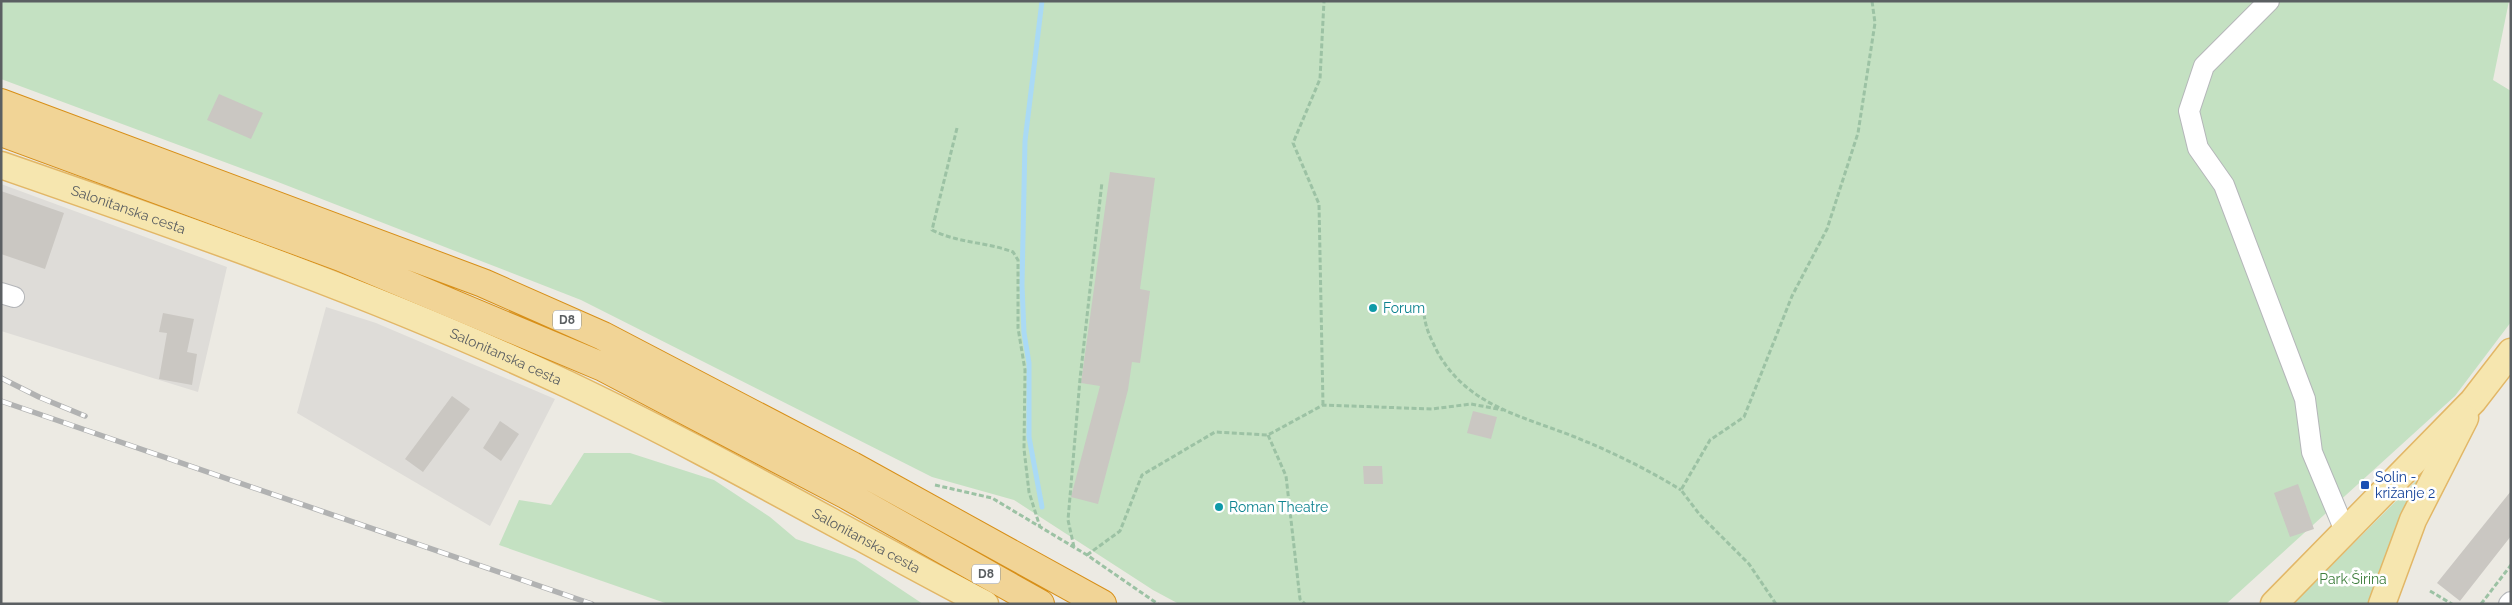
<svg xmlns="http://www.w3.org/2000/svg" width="2512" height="605" font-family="Raleway,sans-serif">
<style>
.industrial{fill:#dedcd8}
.green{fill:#c4e1c2}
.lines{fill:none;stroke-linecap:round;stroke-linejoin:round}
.stream{stroke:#aadaf5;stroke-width:5}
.building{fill:#cac7c2}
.minor-casing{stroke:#b4b6b9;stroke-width:22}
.major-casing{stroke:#e2b767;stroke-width:29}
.highway-casing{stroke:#d78f18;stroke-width:30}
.path{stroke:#9cc2a4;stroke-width:3;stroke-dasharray:5 2.5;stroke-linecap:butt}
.minor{stroke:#fff;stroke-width:20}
.major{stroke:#f6e6af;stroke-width:26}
.highway{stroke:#f1d496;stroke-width:28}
.rail-casing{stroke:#b1b2b2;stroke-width:5.5}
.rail{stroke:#fff;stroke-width:4;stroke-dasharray:11;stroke-linecap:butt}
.culture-dot{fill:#0f9aa8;stroke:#fff;stroke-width:2}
.transit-dot{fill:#1a4fb4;stroke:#fff;stroke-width:2}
.labels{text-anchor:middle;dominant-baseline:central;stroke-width:5;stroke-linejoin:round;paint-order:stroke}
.shield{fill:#fff;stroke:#8c8f91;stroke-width:1}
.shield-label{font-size:12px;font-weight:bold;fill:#5b5f62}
.street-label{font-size:14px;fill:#5b5f62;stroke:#fff}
.culture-label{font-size:14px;fill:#0d838f;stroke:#fff;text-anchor:start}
.transit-label{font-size:14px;fill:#164399;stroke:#fff;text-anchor:start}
.park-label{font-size:14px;fill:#3f7f3e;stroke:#fff}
</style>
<rect width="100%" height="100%" fill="#eceae3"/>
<path class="industrial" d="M1,184L227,267L198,392L1,331Z
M326,307L376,323L555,399L490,526L297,413Z"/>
<path class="green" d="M1,1H2509L2493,80L2511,91V322L2455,396L2226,604H1179L1153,590L1014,500L932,477L581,300L278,182L1,79Z
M584,453H630L714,480L770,517L796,539L855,559L923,604H668L499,545L519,500L551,505Z
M2427,470L2369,604H2294L2307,590Z"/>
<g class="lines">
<path class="stream" d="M1042,1L1025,141L1022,285L1024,333L1029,363V437L1042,507"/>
</g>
<path class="building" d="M219,94L263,113L251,139L207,120Z
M1110,172L1155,178L1140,289L1150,291L1140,363L1132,362L1128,390L1098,504L1071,497L1100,386L1081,383Z
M1,191L64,213L45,269L1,254Z
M163,313L194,319L187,352L197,354L192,385L159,379L167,333L159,332Z
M452,396L470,409L423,472L405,459Z
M1473,411L1497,417L1491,439L1467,433Z
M500,421L519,434L501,461L483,448Z
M1363,466H1382L1383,484H1364Z
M2298,484L2314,529L2290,537L2274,493Z
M2511,491V536L2460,601L2437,583Z"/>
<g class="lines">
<defs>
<path id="minor" d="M2269,1L2204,66L2189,111L2198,148L2224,185L2305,399L2312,452L2345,531
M1,293L14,297
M2509,604L2511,602"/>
<g id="major">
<path id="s1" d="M1,165C192,231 384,298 567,384C710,452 845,531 985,604"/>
<path d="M2274,604L2473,401L2511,352"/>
<path d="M2382,604L2413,520L2465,418"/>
</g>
<path id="highway" d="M1,103L483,283L603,336L852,466L1102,604
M1,132L341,257L603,367L845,494L1040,604"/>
</defs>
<use href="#minor" class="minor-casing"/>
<use href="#major" class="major-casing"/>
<use href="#highway" class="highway-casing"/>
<path class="path" d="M957,128L932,230C957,243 987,242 1013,252L1018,260V328L1025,370L1024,449L1029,492L1040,527
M1424,314C1426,330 1431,339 1438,353C1468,406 1522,416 1575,437C1612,452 1647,469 1681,490
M1323,405L1319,204L1293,143L1320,79L1324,1
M1268,435L1286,476L1300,599L1305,604
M935,485L992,498L1087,555L1158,604
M1074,547L1068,520L1080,379L1102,182
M1087,555L1120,531L1142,475L1215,432L1268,435L1323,405L1432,409L1471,404L1503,410
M2430,591L2452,604
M1776,604L1749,564L1700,515L1681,490L1710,440L1744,417L1792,296L1827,229L1858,133L1875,23L1872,1
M2481,604L2511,565"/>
<use href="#minor" class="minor"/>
<use href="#major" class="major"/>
<use href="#highway" class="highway"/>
<defs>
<path id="rail" d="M1,378L39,397L85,416
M1,401L592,604"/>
</defs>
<use href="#rail" class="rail-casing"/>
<use href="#rail" class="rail"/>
</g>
<g class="culture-dot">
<circle cx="1373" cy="308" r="5"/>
<circle cx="1219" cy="507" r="5"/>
</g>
<rect class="transit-dot" x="2360" y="480" width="10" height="10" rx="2.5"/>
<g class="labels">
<g class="shield">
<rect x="553" y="310.5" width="28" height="19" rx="4"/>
<rect x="972" y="564.5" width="28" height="19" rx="4"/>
</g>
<g class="shield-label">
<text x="567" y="320">D8</text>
<text x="986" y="574">D8</text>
</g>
<g class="street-label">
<text stroke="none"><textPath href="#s1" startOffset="135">Salonitanska cesta</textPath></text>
<text stroke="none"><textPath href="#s1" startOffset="540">Salonitanska cesta</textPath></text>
<text stroke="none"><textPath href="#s1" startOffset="945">Salonitanska cesta</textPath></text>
</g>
<g class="culture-label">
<text x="1383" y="308">Forum</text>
<text x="1229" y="507">Roman Theatre</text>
</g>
<g class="transit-label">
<text x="2375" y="477">Solin -<tspan x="2375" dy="16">križanje 2</tspan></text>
</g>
<g class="park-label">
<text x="2353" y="579">Park Širina</text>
</g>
</g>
<rect width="2512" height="605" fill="none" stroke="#5b5f62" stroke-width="5"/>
</svg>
